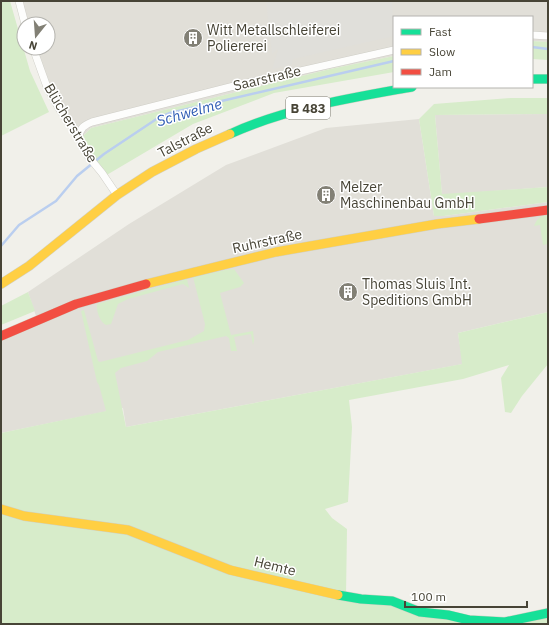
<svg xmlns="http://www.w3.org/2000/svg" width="549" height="625" font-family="'IBM Plex Sans',sans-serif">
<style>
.industrial{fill:#e1dfd8}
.green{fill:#d7ecca}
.parking{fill:#e0dfda}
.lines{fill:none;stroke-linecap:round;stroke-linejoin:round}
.stream{stroke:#baceef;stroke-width:2.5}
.street-casing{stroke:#cfcec7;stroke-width:8}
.fast-casing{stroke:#d1d0c3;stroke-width:10}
.slow-casing{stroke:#d1d0c3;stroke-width:10}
.jam-casing{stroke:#d1d0c3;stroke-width:10}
.street{stroke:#fdfdfc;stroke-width:7}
.fast{stroke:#16e098;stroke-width:9}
.slow{stroke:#ffcf43;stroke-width:9}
.jam{stroke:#f24e42;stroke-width:9}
.labels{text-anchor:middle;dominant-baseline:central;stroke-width:3;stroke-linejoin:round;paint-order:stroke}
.shield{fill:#fff;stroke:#7e7c72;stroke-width:1}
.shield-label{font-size:13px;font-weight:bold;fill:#474436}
.poi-label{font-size:14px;fill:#474436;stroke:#fff;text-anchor:start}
.street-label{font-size:14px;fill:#474436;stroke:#fff}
.water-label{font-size:15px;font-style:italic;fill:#2e5cb4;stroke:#fff}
</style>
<rect width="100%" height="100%" fill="#f1f0ea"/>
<path class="industrial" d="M22,1H548V42L532,41V17H394V56L330,69L91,128L78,141L56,109L37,48H48V24H29Z
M548,114V187L442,195L435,115Z
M419,119L434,216H444L548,202V312L458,333L463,364L126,427L123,408L1,433V340L39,325L28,292L129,224L226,165L326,128Z"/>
<path class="green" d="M1,1H10L30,71L49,112L1,136Z
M532,41L548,42V60L532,59Z
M394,56V72L274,93L193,124L105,176L78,141L91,128L330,69Z
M510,98H548V114L435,115L442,194L548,187V202L444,216H434L419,119L434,104Z
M547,215L548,244L543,245L540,225L534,226C537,219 539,216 547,215Z
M234,269L244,283L240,287L220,293L231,335L253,331L254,340L253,345L251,334L234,337L237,351H231L229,338L226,336L158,352L147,361L121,368L115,373L126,427L462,364L458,333L548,312V364L522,396L511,413L505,412L501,378L509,365L463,379L349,400L352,427L348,502L325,509L332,518L347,529L346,596L505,622L548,613V624H1V433L106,411L99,385L97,382L81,311L84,310L98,361L100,362L188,340L204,331L205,324L193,277L225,270Z
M187,279L189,288L183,284L128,299L118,304L111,324L106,325C100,322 96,311 97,304Z
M28,292L35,311L1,325V306Z"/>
<path class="parking" d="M266,1H392L394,36L293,59L292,64L272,69L278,50L277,49L272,54Z"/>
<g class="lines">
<path class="stream" d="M532,47L548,49
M1,246L19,225L56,201L77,176L104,154L158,118L170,113L394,61"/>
<defs>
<path id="street" d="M19,1L25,24
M532,35L548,36
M33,48L47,87L60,110L79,137L88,156L102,173L117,195
M79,137C80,128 84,125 92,122L238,85L394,50"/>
<path id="fast" d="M532,79H548
M230,134C287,108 351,98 412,87
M338,595L361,599L392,601L420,612L448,615L469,620L505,622L548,613"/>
<path id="slow" d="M1,284L29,266L117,195L152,172L196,149L230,134
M146,284L276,252L437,224L479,219
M1,509L24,516L128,530L230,570L338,595"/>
<path id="jam" d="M479,219L548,210
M1,336L76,304L146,284"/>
</defs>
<use href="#street" class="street-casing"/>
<use href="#fast" class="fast-casing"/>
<use href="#slow" class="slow-casing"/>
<use href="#jam" class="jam-casing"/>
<use href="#street" class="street"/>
<use href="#fast" class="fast"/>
<use href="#slow" class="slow"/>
<use href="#jam" class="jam"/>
</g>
<defs>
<symbol id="building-disc" viewBox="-11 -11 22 22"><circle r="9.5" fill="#828075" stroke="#fff"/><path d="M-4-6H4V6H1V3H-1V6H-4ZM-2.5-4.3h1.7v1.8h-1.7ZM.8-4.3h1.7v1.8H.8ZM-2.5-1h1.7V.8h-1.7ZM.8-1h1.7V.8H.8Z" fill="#fff"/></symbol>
</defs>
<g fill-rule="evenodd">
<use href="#building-disc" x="182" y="27" width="22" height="22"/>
<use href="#building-disc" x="315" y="184" width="22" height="22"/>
<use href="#building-disc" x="337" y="281" width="22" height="22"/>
</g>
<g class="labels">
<rect class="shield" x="286" y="97" width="44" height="22" rx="3"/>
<g class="shield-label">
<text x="308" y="108">B 483</text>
</g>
<g class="poi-label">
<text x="207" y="30">Witt Metallschleiferei<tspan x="207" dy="16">Poliererei</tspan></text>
<text x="340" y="187">Melzer<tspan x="340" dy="16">Maschinenbau GmbH</tspan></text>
<text x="362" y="284">Thomas Sluis Int.<tspan x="362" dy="16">Speditions GmbH</tspan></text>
</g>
<g class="street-label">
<text transform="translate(267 78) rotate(-13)">Saarstraße</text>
<text transform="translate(71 123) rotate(59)">Blücherstraße</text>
<text transform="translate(185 140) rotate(-27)">Talstraße</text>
<text transform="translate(267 241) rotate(-12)">Ruhrstraße</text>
<text transform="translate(275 566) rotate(14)">Hemte</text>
</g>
<g class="water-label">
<text transform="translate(189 112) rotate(-16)">Schwelme</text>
</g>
</g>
<rect width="549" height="625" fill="none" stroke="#474436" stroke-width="4"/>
<rect x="393" y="16" width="140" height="72" fill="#ffffff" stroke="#b5b4af"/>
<rect x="401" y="29" width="20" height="6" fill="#16e098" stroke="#b5b4af"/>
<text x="429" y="36" font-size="12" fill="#474436">Fast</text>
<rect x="401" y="49" width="20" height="6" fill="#ffcf43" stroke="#b5b4af"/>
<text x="429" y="56" font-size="12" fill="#474436">Slow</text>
<rect x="401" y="69" width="20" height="6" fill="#f24e42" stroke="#b5b4af"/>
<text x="429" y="76" font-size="12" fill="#474436">Jam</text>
<g transform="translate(36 36) rotate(197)"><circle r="19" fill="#ffffff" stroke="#b5b4af"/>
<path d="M0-3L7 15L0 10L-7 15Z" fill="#828075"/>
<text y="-6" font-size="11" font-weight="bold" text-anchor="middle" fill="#474436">N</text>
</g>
<path d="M405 601v6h122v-6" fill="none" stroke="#474436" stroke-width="2"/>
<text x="411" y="601" font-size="12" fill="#474436" stroke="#ffffff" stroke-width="3" paint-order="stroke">100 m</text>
</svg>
